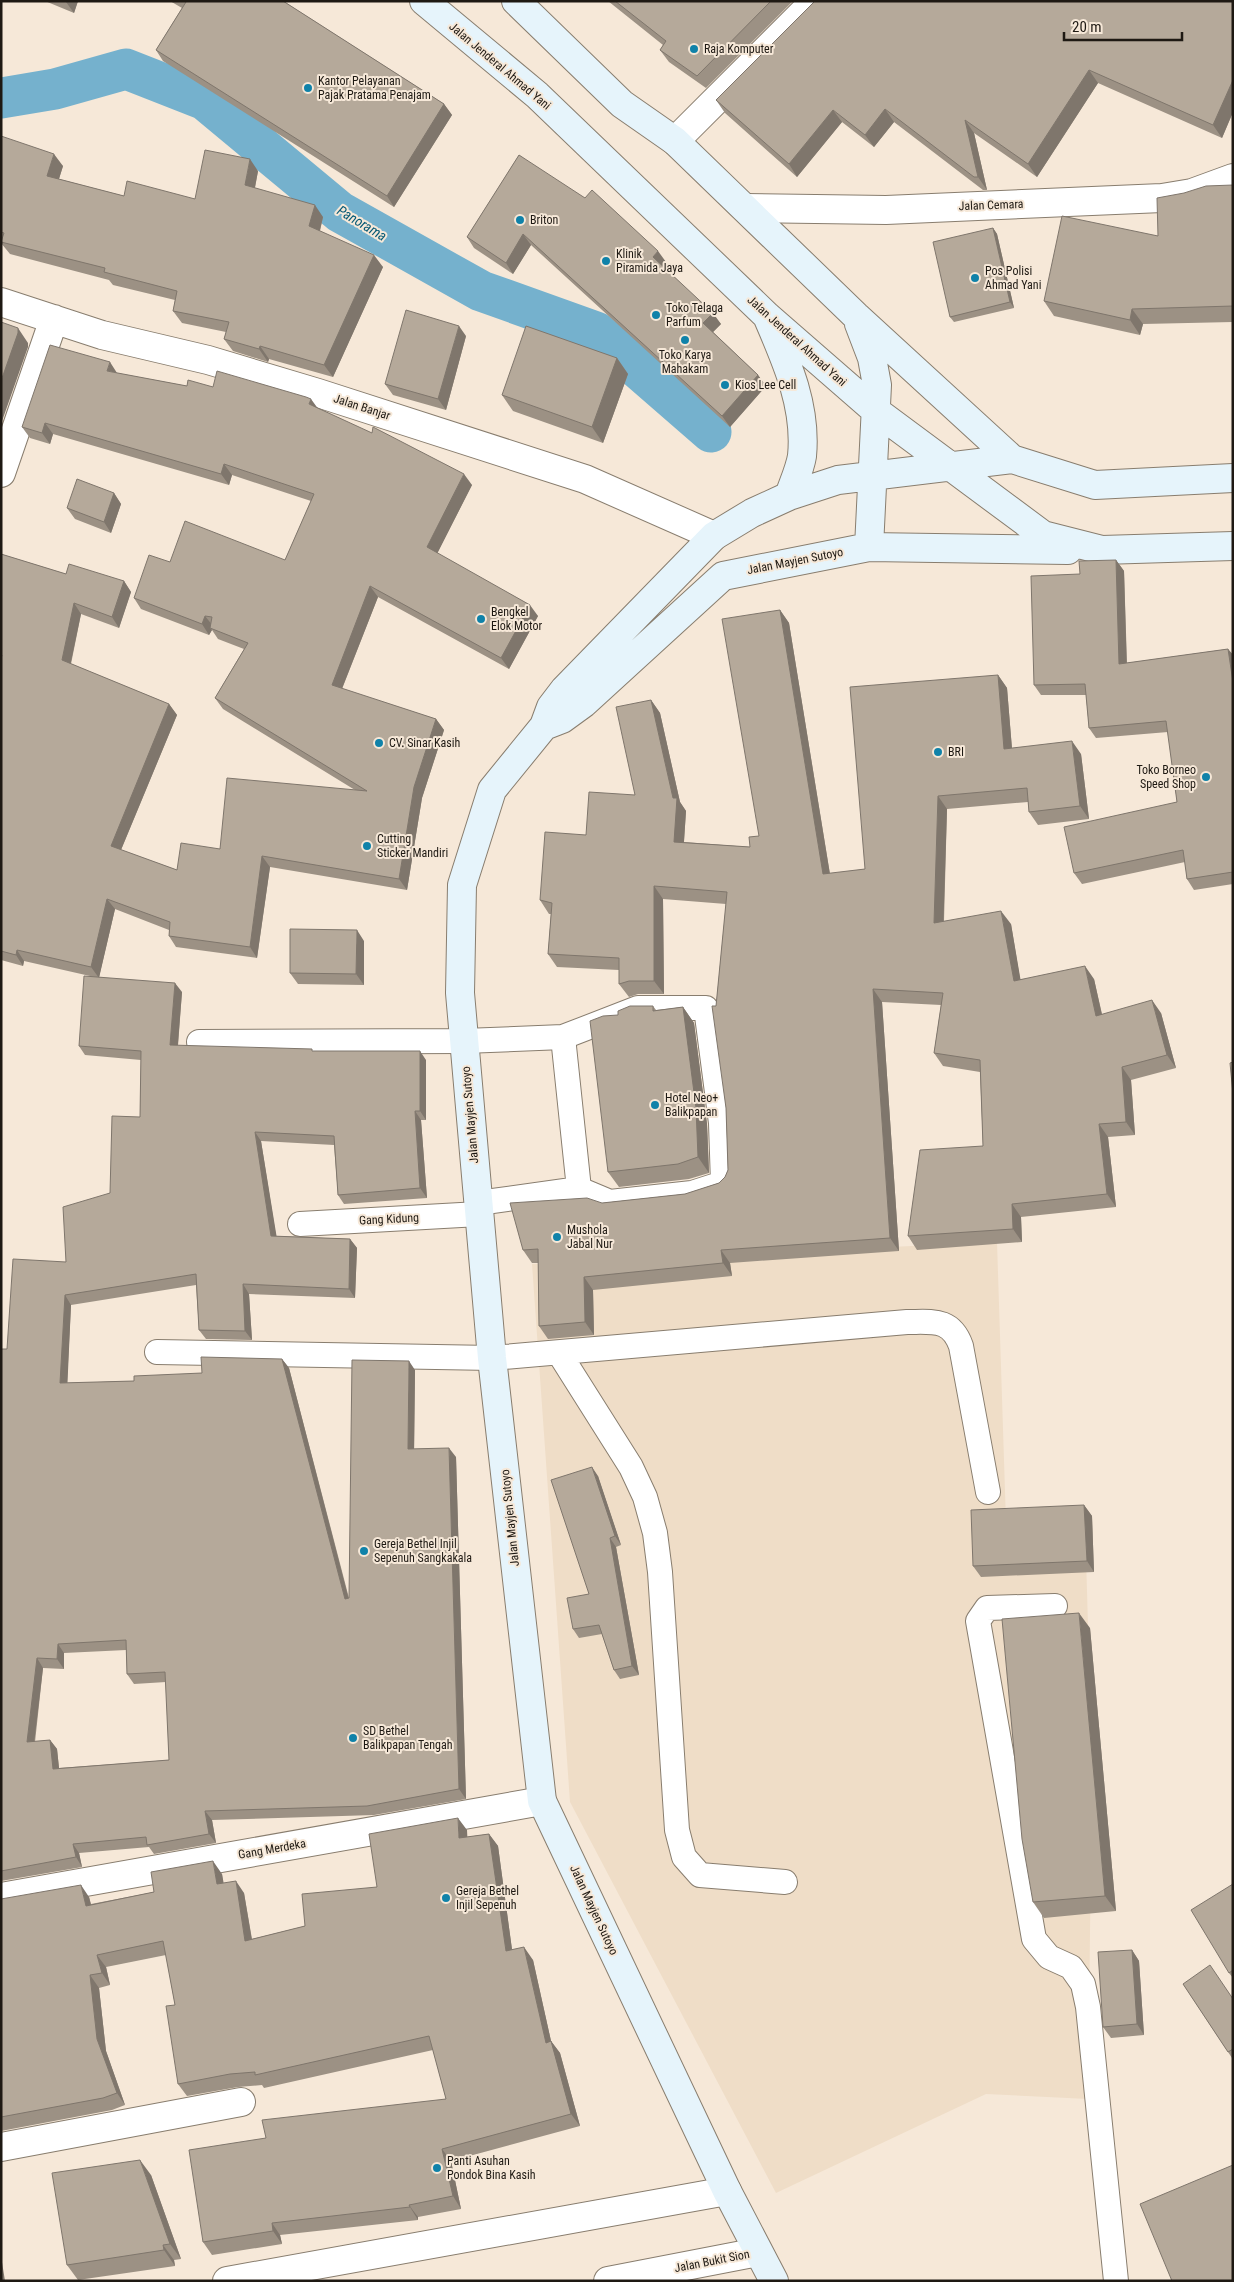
<svg xmlns="http://www.w3.org/2000/svg" width="1234" height="2282" font-family="'Roboto Condensed',sans-serif">
<style>
.built{fill:#efddc7}
.lines{fill:none;stroke-linecap:round;stroke-linejoin:round}
.canal{stroke:#75b1cd;stroke-width:41}
.service-casing{stroke:#887d6e;stroke-width:26}
.minor-casing{stroke:#887d6e;stroke-width:30}
.secondary-casing{stroke:#887d6e;stroke-width:30}
.service{stroke:#fff;stroke-width:24}
.minor{stroke:#fff;stroke-width:28}
.secondary{stroke:#e6f4fb;stroke-width:28}
.wall{fill:#9c9184;fill-rule:evenodd}
.shaded-wall{fill:#7f766c}
.building{fill:#b5a99a;stroke:#7f766c;fill-rule:evenodd}
.poi-dot{fill:#1082a9;stroke:#f6e8d8;stroke-width:2}
.labels{text-anchor:middle;dominant-baseline:central;stroke-width:4;stroke-linejoin:round;paint-order:stroke}
.poi-label{font-size:12px;fill:#1e1913;stroke:#f6e8d8;text-anchor:start}
.street-label{font-size:12px;fill:#1e1913;stroke:#f6e8d8}
.water-label{font-size:14px;font-style:italic;fill:#055975;stroke:#f6e8d8}
</style>
<rect width="100%" height="100%" fill="#f6e8d8"/>
<path class="built" d="M997,1242L1006,1522L1085,1521L1092,1766L1088,2099L986,2094L776,2193L570,1802L532,1264Z"/>
<g class="lines">
<path class="canal" d="M1,98L55,89L126,69L205,100L340,212L481,291L596,332L711,432"/>
<defs>
<path id="service" d="M563,1037L579,1189
M199,1042L464,1041L563,1037L638,1008H706L721,1123L723,1183L692,1193L610,1202L579,1189L478,1203
M300,1224L479,1214
M157,1352L492,1358L907,1322C933,1322 951,1318 961,1346L988,1492
M559,1353L631,1467L645,1497L655,1533L660,1572L677,1830L684,1857L700,1875L785,1882
M1055,1606L987,1608L978,1621L1034,1939L1049,1957L1071,1967L1083,1984L1088,2007L1116,2281"/>
<path id="minor" d="M675,141L815,1
M745,208L886,210L1162,198L1192,193L1233,178
M1,302L102,335L208,360L318,393L585,479L714,536
M1,473L54,319
M1,1897L542,1801
M1,2147L241,2102
M227,2281L727,2191
M608,2281L758,2252"/>
<path id="secondary" d="M424,1L537,95L767,316L876,411L1043,535L1102,550L1233,546
M516,1L622,104L675,141L856,316L1012,459L1095,485L1233,478
M767,316C786,360 807,406 802,456C800,469 793,484 789,496L752,513L714,536L564,690L551,707L544,726L492,790L462,885L460,993L492,1358L542,1801L727,2191L774,2281
M859,324L872,358L877,385L869,547
M789,496L838,480L1012,459
M544,726L562,719L584,703L723,576L869,547L1068,550"/>
</defs>
<use href="#service" class="service-casing"/>
<use href="#minor" class="minor-casing"/>
<use href="#secondary" class="secondary-casing"/>
<use href="#service" class="service"/>
<use href="#minor" class="minor"/>
<use href="#secondary" class="secondary"/>
</g>
<path class="wall" d="M45,1H78L74,13Z
M170,1H283L444,104L452,115L394,207L163,61L156,50L182,8Z
M608,1H793L706,88L669,62L660,50L663,45Z
M1233,1V112L1222,138L1098,83L1037,177L974,133L987,190H983L894,122L874,147L842,122L797,177L725,113L716,100Z
M1,136L63,166L59,179L124,196L195,199L258,171L255,188L323,217L320,231L383,267L333,377L269,359L268,362L233,351L224,339L226,332L182,323L173,311L175,300L113,285L109,280L10,254L1,243Z
M519,155L666,262L663,266L721,324L713,332L758,375L766,386L730,427L531,245L513,274L474,248L467,237Z
M1233,185V322L1143,324L1140,335L1054,316L1044,301L1158,236Z
M993,228L997,234L1014,308L954,322L950,317Z
M466,336L446,410L393,395L385,384Z
M617,358L628,374L603,443L513,411L502,395Z
M117,373L187,386L213,387L318,408L472,485L437,553L538,616L509,669L378,597L342,689L436,719L444,730L422,798L407,890L270,867L257,958L176,947L169,936V930L115,909L99,977L182,992L178,1046L313,1051L426,1060V1120H421L427,1198L344,1204L338,1195L334,1145L261,1141L276,1236L350,1239L357,1248L355,1298L249,1294L252,1340L206,1339L199,1330L196,1285L71,1305L67,1383L134,1381L202,1373L282,1359L289,1368L349,1598L415,1370L414,1449L456,1457L466,1799L374,1815L212,1820L216,1843L154,1854L149,1847L79,1853L82,1867L1,1881V1349H7L66,1262L110,1193L140,1117L141,1060L85,1055L79,1046L90,976L24,961L23,966L1,960V554L66,574L124,581L131,592L119,628L81,614L71,664L169,704L177,715L121,850L177,870L220,849L355,790L223,709L215,698L244,649L218,639L212,630L209,635L141,609L134,598L170,562L285,560L311,501L232,475L229,485L53,434L50,444L30,438L22,427ZM126,1650L127,1674L134,1684L166,1682L169,1760L59,1768L57,1749L50,1740L35,1742L43,1668L64,1669V1653Z
M114,493L121,504L111,533L75,519L67,508Z
M1116,560L1124,571L1127,663L1228,649L1233,655V884L1194,890L1187,879L1185,862L1082,884L1074,873L1177,802L1168,732L1096,738L1089,728L1086,695H1041L1034,685L1080,574Z
M780,610L789,623L830,874L865,869L998,675L1007,688L1012,748L1081,754L1089,819L1038,825L1029,812L1028,802L947,809L944,921L1011,924L1020,979H1094L1102,1014L1161,1013L1176,1068L1131,1080L1135,1135L1108,1137L1116,1207L1021,1217L1022,1242L917,1250L908,1236L983,1146L980,1072L943,1066L934,1053L941,1005L882,1002L899,1251L730,1263L732,1276L593,1290L594,1335L548,1339L539,1326L538,1263H532L523,1250L602,1203L685,1194L719,1183L725,1177L728,1170L726,1108L716,1006L726,904L663,899L664,994H638L629,997L619,984V970L557,967L548,954L551,914H549L540,900L586,835L635,795L651,700L660,713L680,802L686,811L684,842L750,847L759,836Z
M364,941V985L298,984L290,973Z
M653,1006L656,1010L683,1007L694,1023L707,1124L709,1173L689,1179L619,1187L608,1172L618,1015Z
M598,1476L621,1545L616,1547L639,1675L620,1679L614,1670L602,1634L579,1638L573,1629L589,1594Z
M1084,1505L1092,1516L1094,1572L981,1577L973,1566Z
M1090,1628L1116,1911L1044,1918L1033,1902Z
M467,1830V1837L489,1834L498,1846L512,1950L533,1960L551,2041L560,2053L580,2126L451,2161L461,2209L418,2217V2220L280,2235L282,2244L212,2255L203,2242L266,2138L446,2099L433,2050L264,2088L262,2085L238,2087L187,2096L178,2084L175,2005L166,1955L106,1967L110,1985L99,1988L106,2051L125,2105L112,2110L1,2131V1899L89,1897L91,1904L154,1892L222,1874L223,1883L244,1893L252,1939L305,1926L377,1887Z
M1233,1884V1978L1229,1973Z
M1132,1950L1139,1961L1144,2035L1111,2038L1103,2027Z
M1183,1984L1233,1998V2057L1232,2058Z
M151,2175L181,2259L174,2260L175,2266L78,2280L67,2265Z"/>
<path class="shaded-wall" d="M66,1H78L74,13L66,2Z
M1089,70L1098,83L1037,177L1028,164Z
M1233,80V112L1222,138L1213,125Z
M444,104L452,115L394,207L387,196Z
M885,109L894,122L874,147L865,135Z
M833,110L842,122L797,177L789,164Z
M965,120L974,133L987,190L978,177Z
M54,154L63,166L56,188L47,176Z
M250,159L258,171L253,197L245,185Z
M315,205L323,217L318,238L309,226Z
M993,228L997,234L1014,308L1010,302Z
M523,234L531,245L513,274L506,263Z
M658,251L666,262L661,268L653,257Z
M374,255L383,267L333,377L324,365Z
M1132,309L1143,324L1140,335L1130,320Z
M713,313L721,324L711,334L703,323Z
M459,326L466,336L446,410L438,399Z
M18,328L28,343V347L1,424V381Z
M260,346L269,359L268,362L259,349Z
M617,358L628,374L603,443L592,427Z
M110,362L117,373L107,371Z
M758,375L766,386L730,427L722,416Z
M311,399L319,410L309,404Z
M45,423L53,434L50,444L42,433Z
M224,464L232,475L229,485L221,474Z
M464,474L472,485L435,558L427,547Z
M114,493L121,504L111,533L104,522Z
M1116,560L1124,571L1127,675L1119,664Z
M124,581L131,592L119,628L112,617Z
M370,586L378,597L339,696L332,685Z
M74,603L81,614L69,671L62,660Z
M530,605L538,616L509,669L501,658Z
M780,610L789,623L832,887L823,874Z
M205,616L213,626L210,628L212,630L209,635L202,624Z
M1228,649L1233,655V682Z
M998,675L1007,688L1013,762L1004,749Z
M651,700L660,713L680,802L686,811L683,855L674,842L673,798Z
M169,704L177,715L118,857L111,846Z
M436,719L444,730L422,798L407,890L399,879L414,787Z
M1072,741L1081,754L1089,819L1080,806Z
M938,796L947,809L943,936L934,923Z
M262,856L270,867L257,958L250,947Z
M654,886L663,899L664,994L654,981Z
M107,899L115,909L99,978L91,967Z
M1001,911L1011,924L1023,994L1014,981Z
M357,930L364,941V985L356,974Z
M17,950L24,961L23,966L16,955Z
M1085,966L1094,979L1105,1029L1096,1016Z
M175,983L182,992L177,1055L170,1045Z
M873,989L882,1002L899,1251L890,1238Z
M1152,1000L1161,1013L1176,1068L1167,1055Z
M683,1007L694,1023L707,1124L709,1173L698,1157Z
M420,1051L426,1060V1120L420,1111Z
M1122,1067L1131,1080L1135,1135L1126,1122Z
M415,1111L421,1120L427,1198L420,1188Z
M1099,1124L1108,1137L1116,1207L1107,1194Z
M255,1132L261,1141L278,1245L271,1236Z
M1012,1204L1021,1217L1022,1242L1013,1229Z
M350,1239L357,1248L355,1298L349,1289Z
M721,1250L730,1263L732,1276L723,1263Z
M584,1277L593,1290L594,1335L585,1322Z
M243,1284L249,1294L252,1340L245,1331Z
M65,1295L71,1305L67,1393L60,1383Z
M282,1359L289,1368L351,1608L345,1599Z
M409,1361L415,1370L414,1458L408,1449Z
M449,1448L456,1457L466,1799L459,1789Z
M592,1467L598,1476L621,1545L615,1536Z
M1084,1505L1092,1516L1094,1572L1087,1561Z
M610,1538L616,1547L639,1675L632,1666Z
M1079,1613L1090,1628L1116,1911L1105,1896Z
M58,1644L64,1653V1669L57,1659Z
M37,1658L43,1668L33,1752L27,1742Z
M50,1740L57,1749L60,1778L53,1769Z
M205,1811L212,1820L216,1843L209,1834Z
M458,1818L467,1830L468,1850L459,1838Z
M489,1834L498,1846L514,1964L506,1951Z
M73,1844L79,1853L82,1867L76,1857Z
M213,1861L222,1874L226,1896L217,1884Z
M236,1881L244,1893L254,1953L245,1941Z
M81,1885L89,1897L94,1918L86,1906Z
M524,1947L533,1960L551,2041L560,2053L580,2126L571,2114L546,2043Z
M1132,1950L1139,1961L1144,2035L1137,2024Z
M97,1955L106,1967L110,1985L102,1973Z
M90,1975L99,1988L106,2051L125,2105L117,2093L97,2039Z
M442,2149L451,2161L461,2209L453,2196Z
M140,2160L151,2175L181,2259L170,2244Z
M409,2205L418,2217V2220L410,2207Z
M272,2223L280,2235L282,2244L273,2231Z
M163,2245L174,2260L175,2266L164,2250Z
M1,2256L5,2281H1Z"/>
<path class="building" d="M184,1H283L444,104L387,196L156,50L186,2Z
M615,1H771L697,76L660,50L666,41Z
M815,1H1233V80L1213,125L1089,70L1028,164L965,120L978,177H974L885,109L865,135L833,110L789,164L716,100Z
M1,136L54,154L47,176L124,196L127,181L195,199L205,150L250,159L245,185L315,205L309,226L374,255L324,365L260,346L259,349L224,339L229,322L173,311L177,291L104,272L105,268L1,242L4,233L1,232Z
M519,155L585,198L592,190L658,251L653,257L713,313L703,323L758,375L722,416L523,234L506,263L467,237Z
M1233,185V306L1132,309L1130,320L1044,301L1062,216L1158,236L1157,198L1184,193L1206,186Z
M993,228L1010,302L950,317L933,242Z
M406,310L459,326L438,399L385,384Z
M1,322L18,328V333L1,381Z
M526,326L617,358L592,427L502,395Z
M50,345L110,362L107,371L187,386L188,380L213,387L217,371L306,397L311,399L309,404L372,433L373,427L464,474L427,547L530,605L501,658L370,586L332,685L436,719L414,787L399,879L262,856L250,947L169,936L170,922L107,899L91,967L17,950L16,955L1,951V659L2,655L1,654V554L66,574L69,564L124,581L112,617L74,603L62,660L169,704L111,846L177,870L181,843L220,849L227,778L367,791L215,698L248,643L210,628L212,617L205,616L202,624L134,598L149,555L170,562L185,521L285,560L314,494L224,464L221,474L45,423L42,433L22,427Z
M77,479L114,493L104,522L67,508Z
M1116,560L1119,664L1228,649L1233,682V872L1187,879L1183,850L1074,873L1064,827L1177,802L1166,721L1089,728L1085,684L1034,685L1031,576L1080,574L1079,561Z
M780,610L823,874L865,869L850,687L998,675L1004,749L1072,741L1080,806L1029,812L1027,788L938,796L934,923L1001,911L1014,981L1085,966L1096,1016L1152,1000L1167,1055L1122,1067L1126,1122L1099,1124L1107,1194L1012,1204L1013,1229L908,1236L920,1150L983,1146L980,1060L934,1053L943,993L873,989L890,1238L721,1250L723,1263L584,1277L585,1322L539,1326L538,1249L523,1250L510,1203L587,1198L602,1203L685,1194L719,1183L725,1177L728,1170L726,1108L712,1006H716L727,892L654,886V981H629L619,984V958L548,954L552,903L540,900L545,832L586,835L589,792L635,795L616,707L651,700L673,798H677L674,842L750,847L749,837L759,836L722,619Z
M290,929L357,930L356,974L290,973Z
M84,976L175,983L170,1045L312,1049V1051H420V1111H415L420,1188L338,1195L334,1136L255,1132L271,1236L350,1239L349,1289L243,1284L245,1331L199,1330L196,1274L65,1295L60,1383L134,1381V1376L202,1373L201,1357L282,1359L345,1599L349,1598L352,1360L409,1361L408,1449L449,1448L459,1789L367,1806L205,1811L209,1834L147,1845L146,1837L73,1844L76,1857L1,1871V1349H7L13,1259L66,1262L63,1207L110,1193L112,1116L140,1117L141,1051L79,1046ZM126,1640L127,1674L165,1672L169,1760L53,1769L50,1740L27,1742L37,1658L57,1659L58,1644Z
M630,1006H653V1011L683,1007L696,1108L698,1157L678,1164L608,1172L590,1021L603,1016L618,1015V1011Z
M1233,1062V1094L1230,1063Z
M592,1467L615,1536L610,1538L632,1666L614,1670L599,1625L573,1629L567,1598L589,1594L551,1480Z
M1084,1505L1087,1561L973,1566L971,1510Z
M1079,1613L1105,1896L1033,1902L1022,1839L1002,1619Z
M458,1818L459,1838L489,1834L506,1951L524,1947L546,2043L551,2041L571,2114L442,2149L453,2196L409,2205L410,2207L272,2223L273,2231L203,2242L189,2150L266,2138L262,2120L446,2099L429,2036L255,2075V2072L230,2074L178,2084L166,2006L175,2005L163,1941L97,1955L102,1973L90,1975L97,2039L117,2093L103,2098L1,2117V1899L81,1885L86,1906L154,1892L151,1872L213,1861L217,1884L236,1881L245,1941L305,1926L302,1894L377,1887L369,1834Z
M1233,1884V1970L1229,1973L1191,1910Z
M1132,1950L1137,2024L1103,2027L1098,1952Z
M1210,1965L1233,1999V2049L1228,2052L1183,1984Z
M140,2160L170,2244L163,2245L164,2250L67,2265L52,2173Z
M1233,2165V2281H1172L1140,2204Z"/>
<g class="poi-dot">
<circle cx="694" cy="49" r="5"/>
<circle cx="308" cy="88" r="5"/>
<circle cx="520" cy="220" r="5"/>
<circle cx="606" cy="261" r="5"/>
<circle cx="975" cy="278" r="5"/>
<circle cx="656" cy="315" r="5"/>
<circle cx="685" cy="340" r="5"/>
<circle cx="725" cy="385" r="5"/>
<circle cx="481" cy="619" r="5"/>
<circle cx="379" cy="743" r="5"/>
<circle cx="938" cy="752" r="5"/>
<circle cx="1206" cy="777" r="5"/>
<circle cx="367" cy="846" r="5"/>
<circle cx="655" cy="1105" r="5"/>
<circle cx="557" cy="1237" r="5"/>
<circle cx="364" cy="1551" r="5"/>
<circle cx="353" cy="1738" r="5"/>
<circle cx="446" cy="1898" r="5"/>
<circle cx="437" cy="2168" r="5"/>
</g>
<g class="labels">
<g class="poi-label">
<text x="704" y="49">Raja Komputer</text>
<text x="318" y="81">Kantor Pelayanan<tspan x="318" dy="14">Pajak Pratama Penajam</tspan></text>
<text x="530" y="220">Briton</text>
<text x="616" y="254">Klinik<tspan x="616" dy="14">Piramida Jaya</tspan></text>
<text x="985" y="271">Pos Polisi<tspan x="985" dy="14">Ahmad Yani</tspan></text>
<text x="666" y="308">Toko Telaga<tspan x="666" dy="14">Parfum</tspan></text>
<text x="685" y="355" text-anchor="middle">Toko Karya<tspan x="685" dy="14">Mahakam</tspan></text>
<text x="735" y="385">Kios Lee Cell</text>
<text x="491" y="612">Bengkel<tspan x="491" dy="14">Elok Motor</tspan></text>
<text x="389" y="743">CV. Sinar Kasih</text>
<text x="948" y="752">BRI</text>
<text x="1196" y="770" text-anchor="end">Toko Borneo<tspan x="1196" dy="14">Speed Shop</tspan></text>
<text x="377" y="839">Cutting<tspan x="377" dy="14">Sticker Mandiri</tspan></text>
<text x="665" y="1098">Hotel Neo+<tspan x="665" dy="14">Balikpapan</tspan></text>
<text x="567" y="1230">Mushola<tspan x="567" dy="14">Jabal Nur</tspan></text>
<text x="374" y="1544">Gereja Bethel Injil<tspan x="374" dy="14">Sepenuh Sangkakala</tspan></text>
<text x="363" y="1731">SD Bethel<tspan x="363" dy="14">Balikpapan Tengah</tspan></text>
<text x="456" y="1891">Gereja Bethel<tspan x="456" dy="14">Injil Sepenuh</tspan></text>
<text x="447" y="2161">Panti Asuhan<tspan x="447" dy="14">Pondok Bina Kasih</tspan></text>
</g>
<g class="street-label">
<text transform="translate(500 66) rotate(40)">Jalan Jenderal Ahmad Yani</text>
<text transform="translate(991 205) rotate(-2)">Jalan Cemara</text>
<text transform="translate(797 341) rotate(42)">Jalan Jenderal Ahmad Yani</text>
<text transform="translate(362 407) rotate(18)">Jalan Banjar</text>
<text transform="translate(795 561) rotate(-11)">Jalan Mayjen Sutoyo</text>
<text transform="translate(470 1115) rotate(-95)">Jalan Mayjen Sutoyo</text>
<text transform="translate(389 1219) rotate(-3)">Gang Kidung</text>
<text transform="translate(510 1518) rotate(-96)">Jalan Mayjen Sutoyo</text>
<text transform="translate(272 1849) rotate(-10)">Gang Merdeka</text>
<text transform="translate(594 1910) rotate(65)">Jalan Mayjen Sutoyo</text>
<text transform="translate(712 2261) rotate(-11)">Jalan Bukit Sion</text>
</g>
<g class="water-label">
<text transform="translate(362 223) rotate(31)">Panorama</text>
</g>
</g>
<rect width="1234" height="2282" fill="none" stroke="#1e1913" stroke-width="5"/>
<path d="M1064 32v8h118v-8" fill="none" stroke="#1e1913" stroke-width="2.5"/>
<text x="1072" y="32" font-size="15" fill="#1e1913" stroke="#f6e8d8" stroke-width="4" paint-order="stroke">20 m</text>
</svg>
